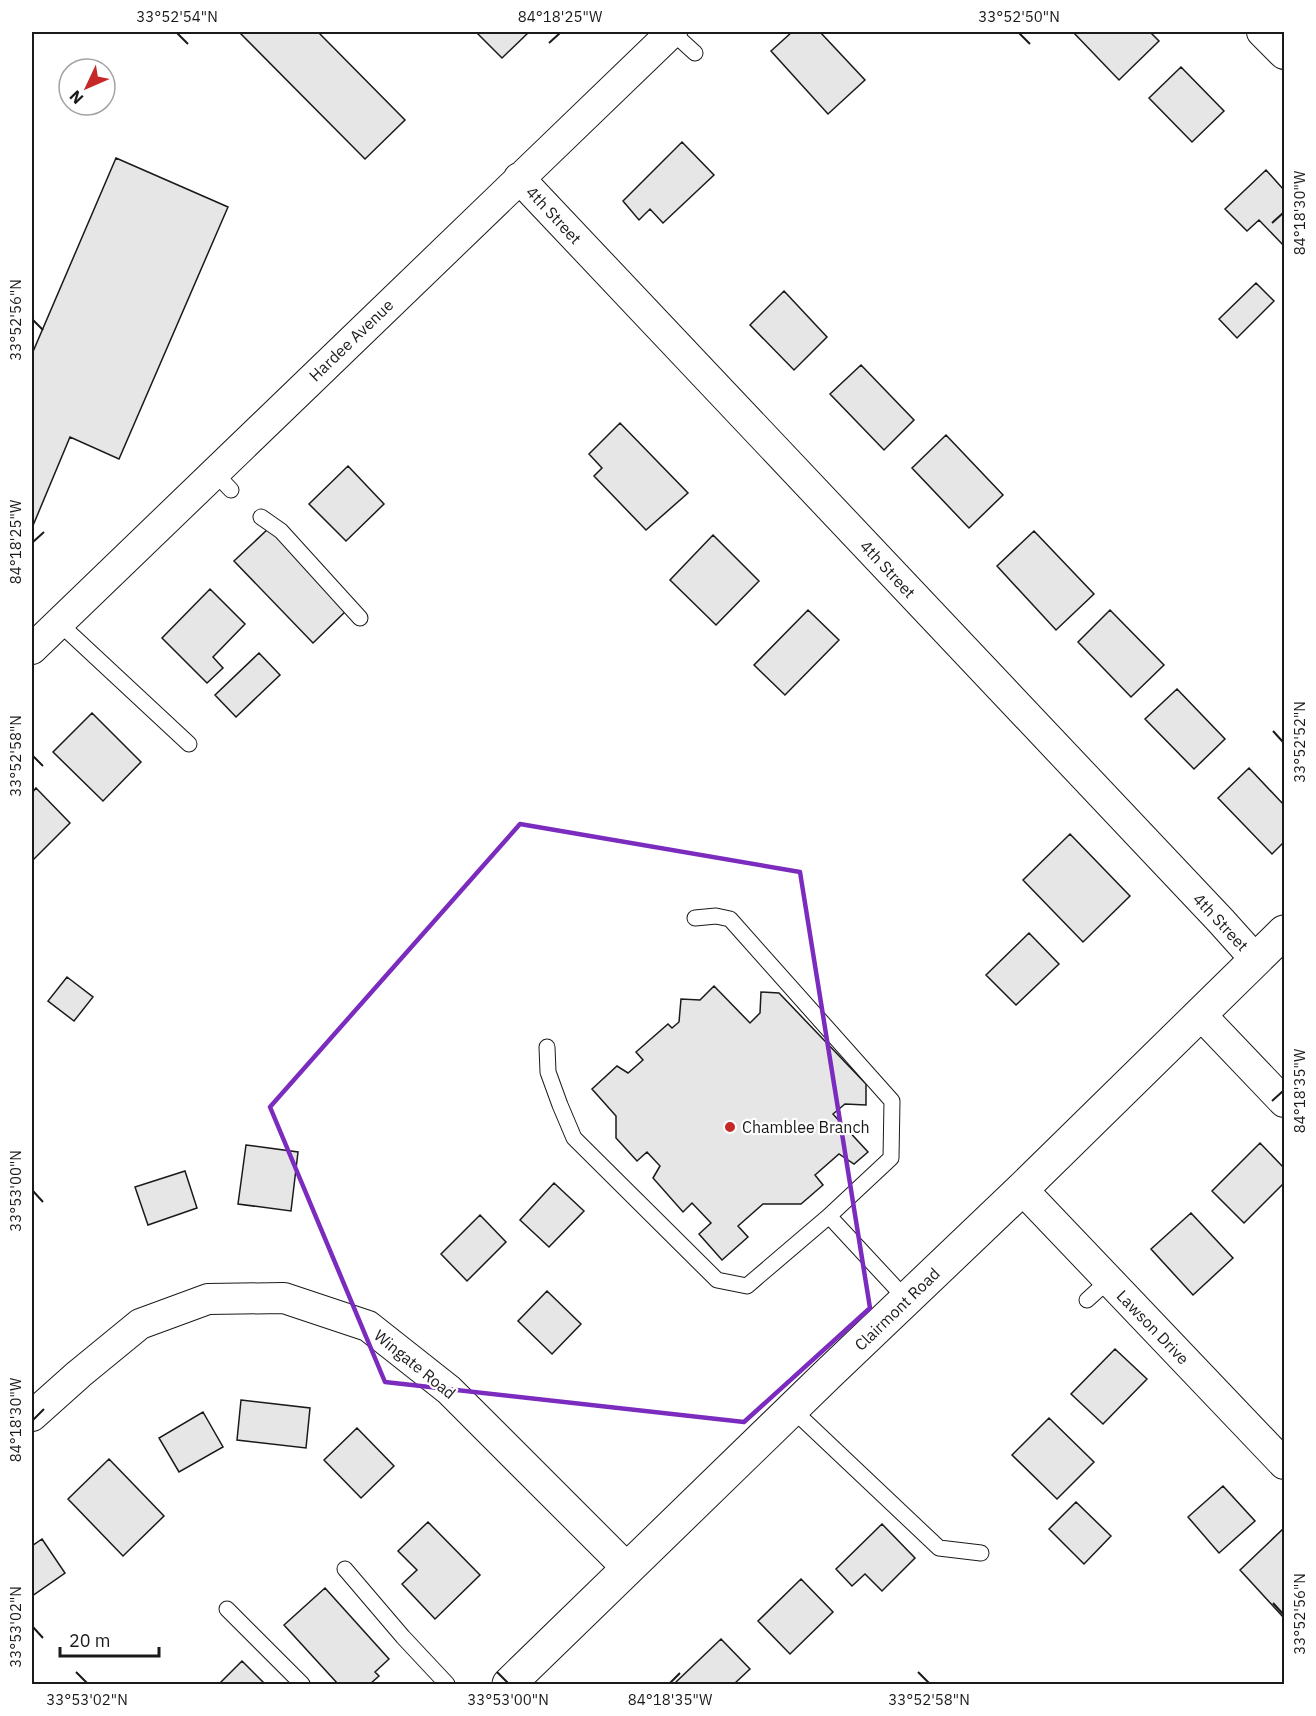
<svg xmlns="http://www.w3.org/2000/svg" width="1316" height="1716" font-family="'IBM Plex Sans',sans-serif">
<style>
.building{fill:#e6e6e6;stroke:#1a1a1a;stroke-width:1.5}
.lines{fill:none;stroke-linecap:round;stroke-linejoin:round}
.service-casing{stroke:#1a1a1a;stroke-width:17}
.minor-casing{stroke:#1a1a1a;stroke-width:32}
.secondary-casing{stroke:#1a1a1a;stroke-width:35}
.service{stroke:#fff;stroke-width:15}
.minor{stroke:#fff;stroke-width:30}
.secondary{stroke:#fff;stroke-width:33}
.marked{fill:none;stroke:#7b2cbf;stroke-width:4.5;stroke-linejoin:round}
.ticks{fill:none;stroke:#1a1a1a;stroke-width:2}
.poi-dot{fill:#c62828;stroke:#fff;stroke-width:2}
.labels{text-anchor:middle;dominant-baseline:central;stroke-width:4.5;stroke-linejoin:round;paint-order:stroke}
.street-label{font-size:16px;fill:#1a1a1a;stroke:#fff}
.poi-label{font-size:16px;fill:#1a1a1a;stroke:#fff;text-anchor:start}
.neatline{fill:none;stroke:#1a1a1a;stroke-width:2}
.ticks-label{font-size:15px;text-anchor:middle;fill:#1a1a1a}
</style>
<rect width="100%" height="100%" fill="#fff"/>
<path class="building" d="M239,32H318L405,120L365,159Z
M476,32H529L502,58Z
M792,32H820L865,80L828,114L771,51Z
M1073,32H1150L1159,41L1119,80Z
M1181,67L1224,111L1192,142L1149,98Z
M682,142L714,175L663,223L650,209L639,220L623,201Z
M116,158L228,207L119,459L70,437L32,528V354Z
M1266,170L1284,190V246L1259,220L1247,231L1225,209Z
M1256,283L1274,301L1237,338L1219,319Z
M784,291L827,337L794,370L750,325Z
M861,365L914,420L884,450L830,394Z
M620,423L688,493L646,530L594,476L602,468L589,454Z
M946,435L1003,495L969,528L912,468Z
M348,466L384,504L346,541L309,504Z
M269,528L348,609L313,643L234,561Z
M1034,531L1094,594L1056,630L997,566Z
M713,535L759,581L716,625L670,580Z
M210,589L245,624L213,657L223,668L207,683L162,638Z
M808,610L839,640L785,695L754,665Z
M1110,610L1164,665L1131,697L1078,642Z
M259,653L280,675L236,717L215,695Z
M1177,689L1225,739L1194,769L1145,719Z
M92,713L141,762L103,801L53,752Z
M1249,768L1284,805V842L1272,854L1218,798Z
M36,788L70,823L32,861V793Z
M1070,834L1130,896L1083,942L1023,880Z
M1029,933L1059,964L1016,1005L986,975Z
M67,977L93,997L74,1021L48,1001Z
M714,986L750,1023L760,1013L761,992L779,993L866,1084V1105L845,1104L833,1114L868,1152L854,1164L839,1154L815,1175L823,1185L801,1204H763L738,1226L748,1237L722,1260L699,1234L711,1223L692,1203L683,1212L653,1178L660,1166L647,1152L637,1161L616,1138V1116L592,1089L617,1066L628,1073L643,1060L636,1052L668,1024L672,1028L679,1022L681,999L700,1000Z
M1260,1143L1284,1168V1183L1244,1223L1212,1191Z
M246,1145L298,1152L291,1211L238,1204Z
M185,1171L197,1208L148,1225L135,1187Z
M554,1183L584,1211L549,1247L520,1220Z
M1191,1213L1233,1258L1193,1295L1151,1249Z
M480,1215L506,1242L467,1281L441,1254Z
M547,1291L581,1324L552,1354L518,1321Z
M1115,1349L1147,1379L1103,1424L1071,1394Z
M241,1400L310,1408L306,1448L237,1440Z
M203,1412L223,1447L179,1472L159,1438Z
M1049,1418L1094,1462L1057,1499L1012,1455Z
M357,1428L394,1466L361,1498L324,1460Z
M109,1459L164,1516L123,1556L68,1499Z
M1223,1486L1255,1521L1219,1553L1188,1517Z
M1076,1502L1111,1536L1084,1564L1049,1529Z
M428,1522L480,1575L435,1619L402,1584L417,1570L398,1551Z
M882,1524L915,1558L882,1591L865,1574L852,1586L836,1569Z
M1284,1528V1618L1240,1570Z
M42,1539L65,1573L32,1596V1546Z
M801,1579L833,1612L790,1654L758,1621Z
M325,1588L389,1659L375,1672L379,1676L370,1684H338L284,1625Z
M721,1639L750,1669L734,1684H678L676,1682Z
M242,1661L265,1684H219Z"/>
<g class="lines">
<defs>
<path id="service" d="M672,32L695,53
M214,472L231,490
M261,517L281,531L360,618
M59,623L189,744
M547,1047L548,1072L560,1105L574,1138L717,1280L747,1286L829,1216L891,1158L892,1101L730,919L716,916L695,918
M829,1216L906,1299
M1087,1300L1109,1280
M792,1409L939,1548L981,1553
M345,1569L403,1637L447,1684
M227,1609L302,1684"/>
<path id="minor" d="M1262,32L1284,54
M519,178L1221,921L1256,960
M32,649L672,32
M1200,1014L1284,1102
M1022,1189L1284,1464
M32,1416L79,1374L140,1324L208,1299L284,1298L368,1326L449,1390L628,1569"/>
<path id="secondary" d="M509,1684L827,1375L1022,1189L1284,932"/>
</defs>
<use href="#service" class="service-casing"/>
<use href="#minor" class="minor-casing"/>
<use href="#secondary" class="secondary-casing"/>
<use href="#service" class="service"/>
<use href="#minor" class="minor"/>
<use href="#secondary" class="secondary"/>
</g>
<path class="marked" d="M520,824L800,872L870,1308L744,1422L385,1382L270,1107Z"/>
<path class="ticks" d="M177,33L188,44M1019,33L1030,44M549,43L560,33M1272,223L1283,213M33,320L43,330M33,542L44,532M1273,731L1283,742M33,756L43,766M1272,1101L1283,1091M33,1191L43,1202M33,1420L44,1409M1273,1603L1283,1614M33,1627L43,1638M76,1672L87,1683M497,1672L508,1683M918,1672L929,1683M670,1683L680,1673"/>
<circle class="poi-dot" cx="730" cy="1127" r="6"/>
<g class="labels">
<g class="street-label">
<text transform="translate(554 215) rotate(47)">4th Street</text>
<text transform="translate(351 340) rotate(-44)">Hardee Avenue</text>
<text transform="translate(888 569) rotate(47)">4th Street</text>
<text transform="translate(1221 922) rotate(47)">4th Street</text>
<text transform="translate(897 1309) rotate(-44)">Clairmont Road</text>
<text transform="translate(1153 1327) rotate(46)">Lawson Drive</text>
<text transform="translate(415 1364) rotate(39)">Wingate Road</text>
</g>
<g class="poi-label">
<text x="742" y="1127">Chamblee Branch</text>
</g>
</g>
<rect width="1316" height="1716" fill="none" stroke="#ffffff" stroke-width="66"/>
<g transform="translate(87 87) rotate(226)"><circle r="28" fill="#ffffff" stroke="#a3a3a3" stroke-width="1.5"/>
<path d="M0-4.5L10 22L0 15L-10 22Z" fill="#c62828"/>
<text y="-9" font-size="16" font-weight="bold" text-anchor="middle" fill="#1a1a1a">N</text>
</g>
<path d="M60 1647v9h99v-9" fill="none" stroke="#1a1a1a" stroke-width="3"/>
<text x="69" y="1647" font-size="18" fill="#1a1a1a" stroke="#ffffff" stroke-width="4.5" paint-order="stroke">20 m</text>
<rect x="33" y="33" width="1250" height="1650" class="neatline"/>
<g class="ticks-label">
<text x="177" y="22">33°52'54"N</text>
<text x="560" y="22">84°18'25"W</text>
<text x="1019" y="22">33°52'50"N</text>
<text transform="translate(1300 213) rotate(-90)" y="5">84°18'30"W</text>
<text transform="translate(16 320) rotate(-90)" y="5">33°52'56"N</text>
<text transform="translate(16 542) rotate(-90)" y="5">84°18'25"W</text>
<text transform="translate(1300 742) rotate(-90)" y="5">33°52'52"N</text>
<text transform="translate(16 756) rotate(-90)" y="5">33°52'58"N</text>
<text transform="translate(1300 1091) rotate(-90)" y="5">84°18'35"W</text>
<text transform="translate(16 1191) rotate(-90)" y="5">33°53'00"N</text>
<text transform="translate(16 1420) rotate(-90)" y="5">84°18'30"W</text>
<text transform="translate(1300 1614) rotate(-90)" y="5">33°52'56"N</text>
<text transform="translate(16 1627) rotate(-90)" y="5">33°53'02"N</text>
<text x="87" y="1705">33°53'02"N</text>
<text x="508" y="1705">33°53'00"N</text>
<text x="670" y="1705">84°18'35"W</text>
<text x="929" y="1705">33°52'58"N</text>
</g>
</svg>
